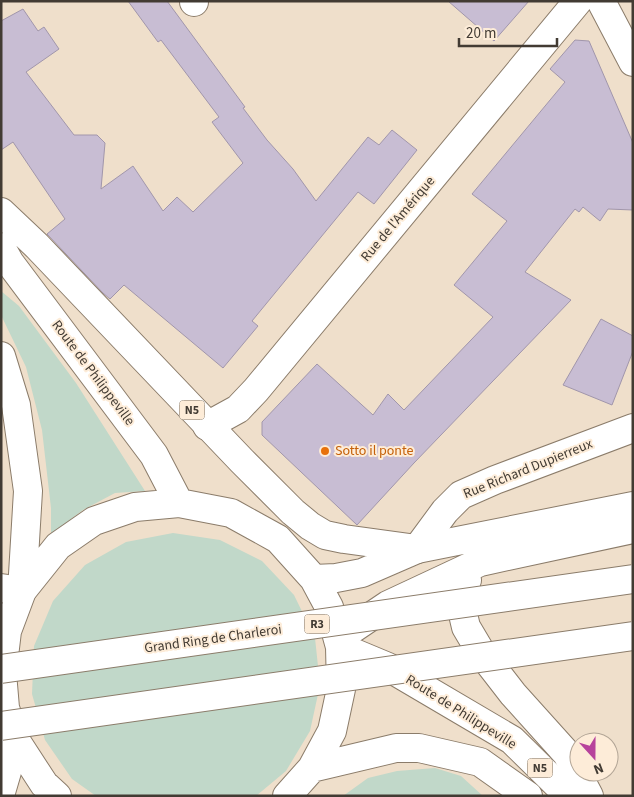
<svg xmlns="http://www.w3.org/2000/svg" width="634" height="797" font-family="'Source Sans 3',sans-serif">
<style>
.green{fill:#c1d8c9}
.building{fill:#c8bdd3;stroke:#a196ab}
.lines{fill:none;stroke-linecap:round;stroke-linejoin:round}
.minor-casing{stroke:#8b7c6a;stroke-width:30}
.secondary-casing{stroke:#8b7c6a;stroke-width:30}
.primary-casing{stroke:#8b7c6a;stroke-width:30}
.motorway-casing{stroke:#8b7c6a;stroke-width:30}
.minor{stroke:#fff;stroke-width:28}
.secondary{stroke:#fff;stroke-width:28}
.primary{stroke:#fff;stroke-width:28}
.motorway{stroke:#fff;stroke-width:28}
.motorway-bridge-casing{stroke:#8b7c6a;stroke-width:30;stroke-linecap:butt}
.motorway-bridge{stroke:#fff;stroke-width:28}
.food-dot{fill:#e8710a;stroke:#fdecd8;stroke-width:2}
.labels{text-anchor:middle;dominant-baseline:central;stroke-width:4;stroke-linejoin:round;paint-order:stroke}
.shield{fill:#fdecd8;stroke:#7a7064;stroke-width:1}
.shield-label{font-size:12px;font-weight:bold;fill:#423b33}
.street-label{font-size:14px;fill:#423b33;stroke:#fdecd8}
.food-label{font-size:14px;fill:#c56008;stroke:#fdecd8;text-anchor:start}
</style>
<rect width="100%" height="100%" fill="#efdfcb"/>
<path class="green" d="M1,291L19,306L76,383L145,491L115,493L83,510L51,534V508L42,430L26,367L1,315Z
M173,533L220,540L262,561L294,595L315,638L320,685L310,731L286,771L256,796H96L72,779L45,740L32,694L34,646L53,601L85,565L126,542Z
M435,768L461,776L483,796H343L368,778L397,771Z"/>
<path class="building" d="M128,1H167L245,107L243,108L267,140L293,169L316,201L368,137L379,145L392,130L417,150L374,204L358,192L252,321L258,326L223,368L124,285L110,299L103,293L47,234L65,219L13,142L1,150V21L23,9L38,31L44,27L59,49L26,72L74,135H97L105,143L101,189L133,166L163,211L177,197L193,212L243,163L212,122L219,117L161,40L158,42Z
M448,1H529L494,41Z
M575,40L589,41L633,143V210L608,209L600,221L583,207L579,212L575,209L525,272L571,300L414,463L357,525L262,435V422L317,364L373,415L388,394L404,410L493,317L454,285L507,221L472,194L565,82L550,69Z
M601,319L633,336V351L612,405L563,385Z"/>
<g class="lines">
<defs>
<path id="minor" d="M194,1V2
M601,1L633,62
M207,426L238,409L256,390L578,1
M417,549L445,511L461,495L495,480L633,428
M1,588L22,591"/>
<path id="secondary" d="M1,792L16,741"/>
<path id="primary" d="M1,212L37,246L242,461L293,512L310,526L325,535L344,539L417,549
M1,247L10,263L154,455L179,503
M1,356L16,405L28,491L22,591L7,631L2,673L5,708L16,741L44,784L57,796
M314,579L336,578L362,573L415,550
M22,591L58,546L94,521L135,507L179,503L231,513L278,539L314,579L329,607L340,647L341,689L332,731L312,768L287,796
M340,647L388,667L512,740L569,796
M312,768L396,748H419L480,762L528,796"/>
<path id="motorway" d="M417,549L633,506
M467,580L462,592V610L466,627L482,654L513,694L567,754L589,796
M339,638L388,605L480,562L633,529"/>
</defs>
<use href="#minor" class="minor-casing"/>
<use href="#secondary" class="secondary-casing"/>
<use href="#primary" class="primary-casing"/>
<use href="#motorway" class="motorway-casing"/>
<use href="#minor" class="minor"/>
<use href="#secondary" class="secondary"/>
<use href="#primary" class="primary"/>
<use href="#motorway" class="motorway"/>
<defs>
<path id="motorway-bridge" d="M1,669L633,579
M1,726L633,636"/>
</defs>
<use href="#motorway-bridge" class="motorway-bridge-casing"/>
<use href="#motorway-bridge" class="motorway-bridge"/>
</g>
<circle class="food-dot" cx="325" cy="451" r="5"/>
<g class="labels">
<g class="shield">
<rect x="179.5" y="400.5" width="25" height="19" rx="4"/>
<rect x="304.5" y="614.5" width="25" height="19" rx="4"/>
<rect x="527.5" y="758.5" width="25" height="19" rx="4"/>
</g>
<g class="shield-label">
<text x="192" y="410">N5</text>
<text x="317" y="624">R3</text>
<text x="540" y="768">N5</text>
</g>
<g class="street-label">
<text transform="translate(398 219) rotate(-50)">Rue de l'Amérique</text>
<text transform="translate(93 373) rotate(53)">Route de Philippeville</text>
<text transform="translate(528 469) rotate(-22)">Rue Richard Dupierreux</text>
<text transform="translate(213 639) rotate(-8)">Grand Ring de Charleroi</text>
<text transform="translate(461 712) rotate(32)">Route de Philippeville</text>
</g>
<g class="food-label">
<text x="335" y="451">Sotto il ponte</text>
</g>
</g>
<rect width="634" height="797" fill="none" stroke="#423b33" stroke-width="5"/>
<g transform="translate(594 757) rotate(159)"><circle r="24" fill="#fdecd8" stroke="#b2a596"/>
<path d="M0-4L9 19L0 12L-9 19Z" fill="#b7439c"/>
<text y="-8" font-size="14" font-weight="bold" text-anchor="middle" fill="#423b33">N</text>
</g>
<path d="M459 38v8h98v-8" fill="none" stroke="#423b33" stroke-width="2.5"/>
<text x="466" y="38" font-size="15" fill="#423b33" stroke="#fdecd8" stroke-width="4" paint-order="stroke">20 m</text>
</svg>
